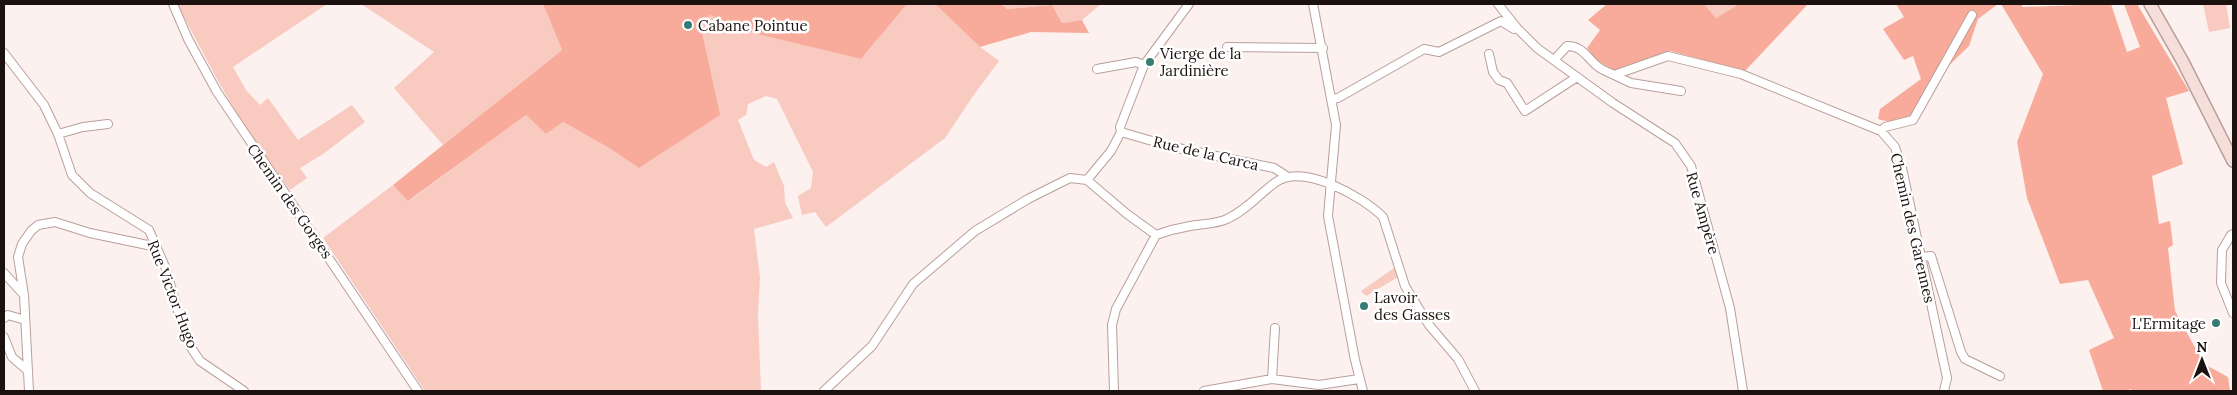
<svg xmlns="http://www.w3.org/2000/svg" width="2237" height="395" font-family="Lora,serif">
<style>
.green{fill:#f8cac0}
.forest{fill:#f8ab9a}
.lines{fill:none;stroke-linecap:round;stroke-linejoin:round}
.street-casing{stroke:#b99f9a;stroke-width:10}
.secondary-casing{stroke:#b99f9a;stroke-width:14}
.street{stroke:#fff;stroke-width:8}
.secondary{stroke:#f6dfda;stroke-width:11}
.poi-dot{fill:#367c72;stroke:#fff;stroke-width:2}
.labels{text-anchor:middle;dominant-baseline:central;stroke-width:5;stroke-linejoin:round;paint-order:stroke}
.poi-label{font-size:15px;fill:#1b1210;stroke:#fff;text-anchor:start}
.street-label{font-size:15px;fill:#1b1210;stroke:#fff}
</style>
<rect width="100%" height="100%" fill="#fcf1ee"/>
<path class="green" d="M177,4H327L233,67L246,90L260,105L268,98L298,140L352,105L365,122L323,154L300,168L307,178L290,190L250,136L218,81Z
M361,4H543L562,50L443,145L394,88L434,52Z
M907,4H935L980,47L999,61L973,96L945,138L826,227L815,212L802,215L798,196L811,188L813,172L777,99L766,96L748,104L746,115L738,120L754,160L766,167L774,162L784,186L785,203L793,218L754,229L760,278L758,314L761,391H425L323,238L393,185L409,201L526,115L546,134L563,122L609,148L639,168L719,115L701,26L710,15L753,33L861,59Z
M1001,4H1101L1082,20L1062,23L1052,5L1007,9Z
M1704,4H1739L1716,18Z
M2203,4H2226L2230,28L2209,32Z
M1397,266L1400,276L1366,296L1361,291Z"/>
<path class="forest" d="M543,4H907L861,59L753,33L710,15L701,27L720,115L639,168L609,148L563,122L546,134L526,115L408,201L393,185L562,50Z
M935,4H1001L1007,9L1052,5L1062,23L1082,20L1089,33L1031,32L980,47Z
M1607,4H1704L1716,18L1739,4H1808L1745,71L1670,51L1616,71L1597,61L1587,48L1600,30L1588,20Z
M1896,4H1998L1978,19L1969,46L1930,84L1911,117L1889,122L1878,119L1880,109L1921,79L1913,56L1904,60L1883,29L1904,17Z
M2001,4H2023L2022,7L2111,4L2127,52L2140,47L2124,4H2137L2189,91L2166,98L2183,164L2152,176L2159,224L2170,221L2173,245L2168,248L2175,311L2204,364L2228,377L2230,391H2132L2131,389L2126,391H2103L2089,350L2114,338L2088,280L2060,284L2027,198L2017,142L2043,74Z"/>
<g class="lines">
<defs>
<path id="street" d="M173,4L188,39L217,92L418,391
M1313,4L1336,125L1328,216L1355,360L1363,391
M1498,4L1517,28L1537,48L1613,103L1675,143L1691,166L1730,308L1743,391
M1227,47L1323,48
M4,53L44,105L58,134L72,175L90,193L149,230L166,269L183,329L190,346L200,361L244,391
M1489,54L1493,72L1499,80L1507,83L1525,111L1577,77
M1555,59L1567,46C1582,46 1586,56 1596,65C1601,70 1608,72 1614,75L1668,56L1741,74L1881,131L1895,147L1902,168L1947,378L1944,391
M1097,69L1136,62L1144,65
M1614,75L1631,83L1681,91
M1332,99L1338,98L1424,49L1439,52L1501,21L1514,29L1517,28
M1881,131L1885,127L1913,120L1972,15
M1121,132L1173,147L1274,168L1288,177
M58,134L83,127L108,124
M1087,180L1127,214L1156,235C1167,231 1178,228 1190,226C1201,224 1217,224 1227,219C1247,210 1259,194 1276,182C1304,163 1363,197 1383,217L1405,286L1429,325L1458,359L1475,391
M1087,180L1111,151L1121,132L1120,127L1144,65L1189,4
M2233,234L2231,235L2222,250L2221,283L2233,313
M1921,257L1931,256L1961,352L1965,359L2000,376
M4,273L24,295
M4,318L8,315L25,320
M4,337L12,357L28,371
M1272,379L1275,328
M29,391L24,295L18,257L22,244L31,231L38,225L55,222L90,233L157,247
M824,391L872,346L913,284L975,231L1028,199L1070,178L1087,180
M1114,391L1112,325L1116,309L1156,235
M1204,391L1272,379L1319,385L1359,379"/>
<path id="secondary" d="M2150,4L2183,62L2233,161"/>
</defs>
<use href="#street" class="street-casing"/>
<use href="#secondary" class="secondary-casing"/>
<use href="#street" class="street"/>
<use href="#secondary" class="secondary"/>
</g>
<g class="poi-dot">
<circle cx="688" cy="25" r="5"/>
<circle cx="1150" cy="62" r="5"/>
<circle cx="1364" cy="306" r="5"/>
<circle cx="2216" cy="323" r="5"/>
</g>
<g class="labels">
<g class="poi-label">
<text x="698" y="25">Cabane Pointue</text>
<text x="1160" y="53">Vierge de la<tspan x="1160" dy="17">Jardinière</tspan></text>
<text x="1374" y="297">Lavoir<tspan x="1374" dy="17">des Gasses</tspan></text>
<text x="2206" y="323" text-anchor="end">L'Ermitage</text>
</g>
<g class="street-label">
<text transform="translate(1206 153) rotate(13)">Rue de la Carca</text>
<text transform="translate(290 201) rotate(55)">Chemin des Gorges</text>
<text transform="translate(1703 213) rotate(74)">Rue Ampère</text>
<text transform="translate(1913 228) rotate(77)">Chemin des Garennes</text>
<text transform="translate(173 294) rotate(69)">Rue Victor Hugo</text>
</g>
</g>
<rect width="2237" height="395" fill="none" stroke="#1b1210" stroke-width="10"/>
<g transform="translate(2202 360)" stroke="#ffffff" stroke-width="4" paint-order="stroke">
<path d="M0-4L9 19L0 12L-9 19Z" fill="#1b1210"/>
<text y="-8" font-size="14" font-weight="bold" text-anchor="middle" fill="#1b1210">N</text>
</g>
</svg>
